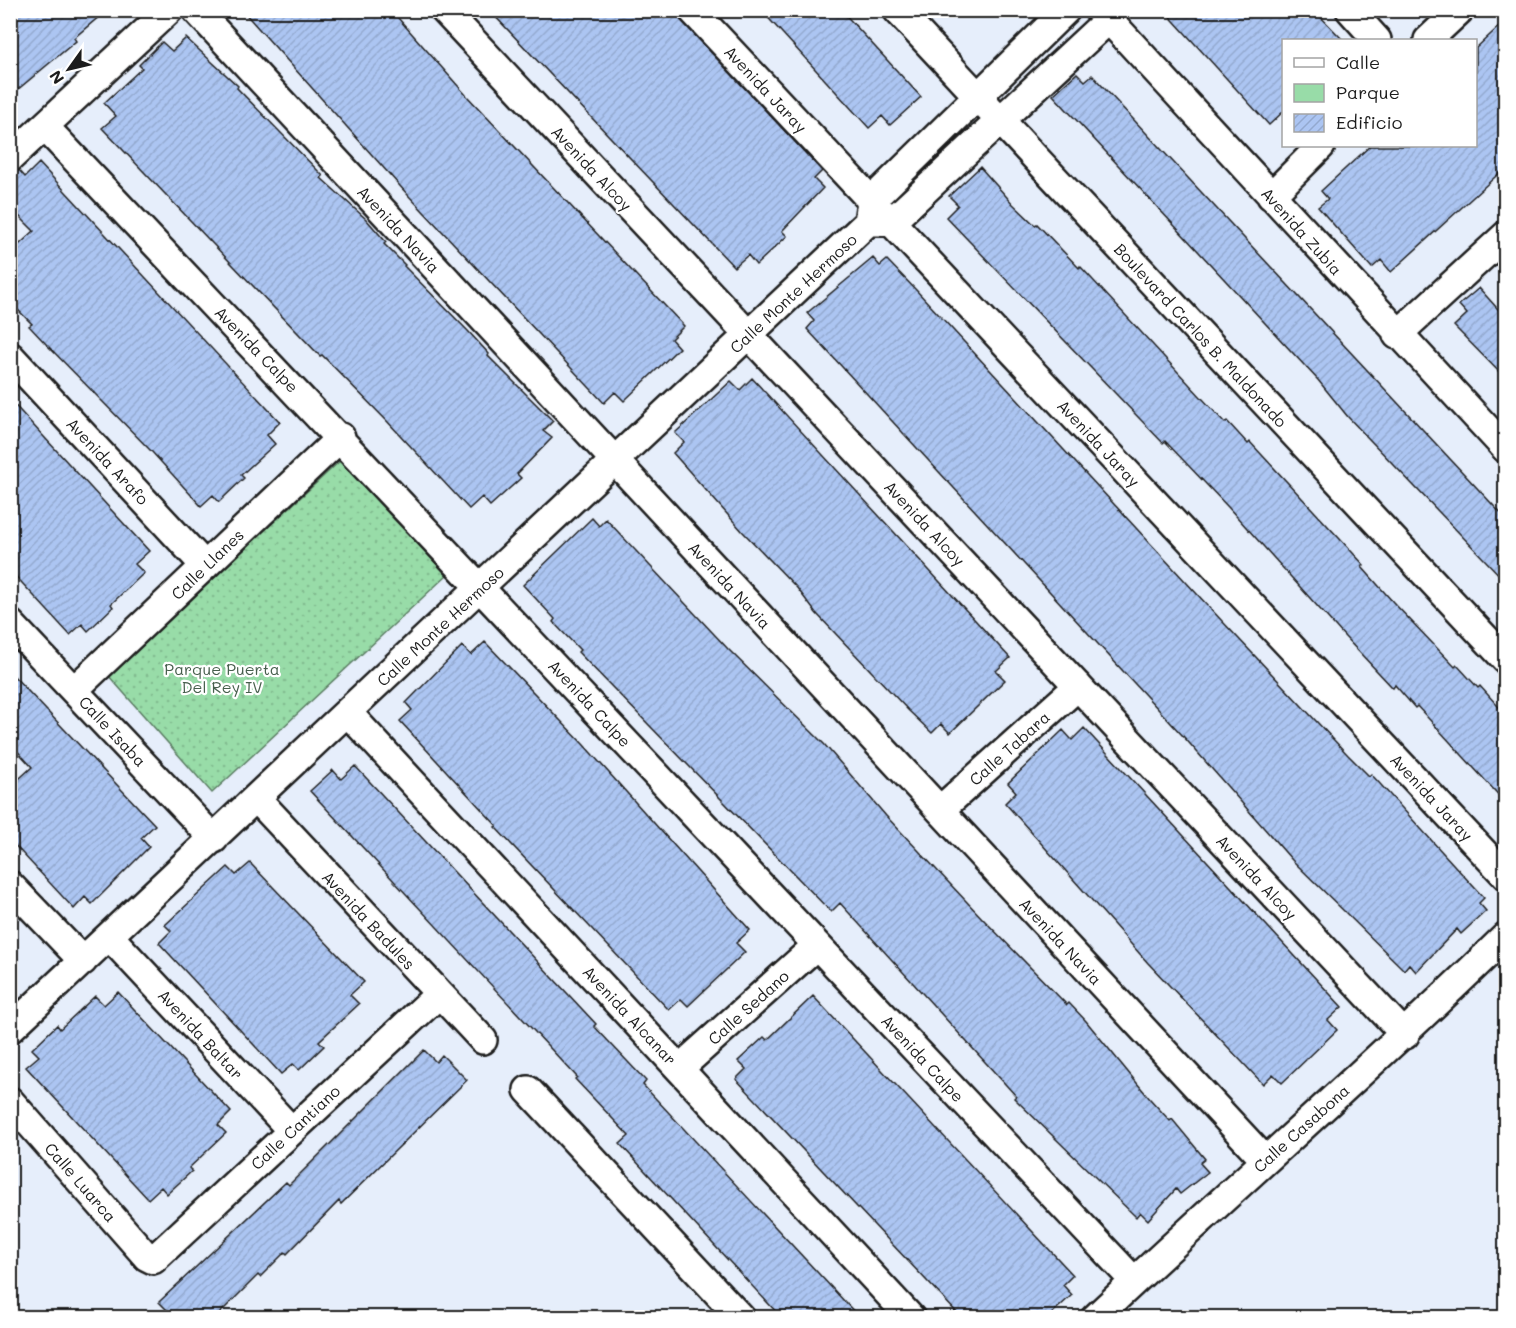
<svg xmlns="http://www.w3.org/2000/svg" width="1516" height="1328" font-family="Mali,sans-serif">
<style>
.green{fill:url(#green-dots);stroke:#5a7c62;stroke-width:1.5}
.building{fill:url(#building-hatch);stroke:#1c1c1c;stroke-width:1.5}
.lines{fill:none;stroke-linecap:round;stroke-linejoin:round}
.street-casing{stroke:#1c1c1c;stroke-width:32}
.street{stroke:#fff;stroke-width:27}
.labels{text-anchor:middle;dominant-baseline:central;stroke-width:4.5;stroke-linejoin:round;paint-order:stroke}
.street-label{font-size:16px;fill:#1c1c1c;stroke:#fff}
.park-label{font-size:16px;fill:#475f4d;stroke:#fff}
</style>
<defs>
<pattern id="green-dots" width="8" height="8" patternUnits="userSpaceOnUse" patternTransform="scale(1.5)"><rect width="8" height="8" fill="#98dca8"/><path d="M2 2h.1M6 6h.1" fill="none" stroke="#82bc90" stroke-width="1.8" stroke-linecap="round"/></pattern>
<pattern id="building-hatch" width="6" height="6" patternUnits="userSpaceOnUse" patternTransform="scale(1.5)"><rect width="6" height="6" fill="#acc5f2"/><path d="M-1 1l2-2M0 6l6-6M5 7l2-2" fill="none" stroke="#93a9cf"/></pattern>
</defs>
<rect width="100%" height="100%" fill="#e6eefb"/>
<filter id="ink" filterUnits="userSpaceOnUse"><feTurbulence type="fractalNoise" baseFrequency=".0167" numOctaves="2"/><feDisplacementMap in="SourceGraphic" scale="12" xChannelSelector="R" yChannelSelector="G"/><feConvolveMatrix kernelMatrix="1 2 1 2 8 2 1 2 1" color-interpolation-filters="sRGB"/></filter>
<g filter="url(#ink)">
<path class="green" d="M341,460L447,575L212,793L108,675Z"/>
<path class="building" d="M10,10H107L74,38L76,41L10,96Z
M242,10H391L466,95L684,326L671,339L679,348L624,401L615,392L604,403L408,195Z
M489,10H673L822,171L814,179L823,188L782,231L787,236L756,265L748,255L734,267Z
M761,10H841L921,97L890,125L882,116L869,128Z
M1164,10H1314L1343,40H1284V111L1269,125Z
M1506,20V167L1391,272L1381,260L1372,268L1318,207L1328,199L1321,191L1370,146H1476V48Z
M186,38L238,86L237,88L323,176L321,178L366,219L386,242L384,244L405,265L404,266L468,331L489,354L488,356L553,421L543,431L552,438L517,474L521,478L490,506L482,497L469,509L386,420L322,355L320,356L102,128L116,116L104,103L142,68L139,65L162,42L172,51Z
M1077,73L1085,81L1092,75L1506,519V582L1348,417L1318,380L1053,95Z
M39,163L280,422L267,435L275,444L241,475L244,478L219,502L213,495L201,506L152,452L46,344L29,326L32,324L10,302V253L34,231L10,207V173L19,170L25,177Z
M980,167L1013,204L1035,225L1037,224L1079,268L1080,266L1225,423L1227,421L1248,444L1250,442L1364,565L1362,567L1393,602L1455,667L1457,665L1478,688L1480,686L1506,715V803L1417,706L1415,708L1395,685L1393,688L1345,637L1228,507L1165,441L1163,443L946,217L958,205L949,196Z
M873,258L880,266L887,260L916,290L1222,621L1348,755L1369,776L1371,774L1484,898L1479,903L1486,911L1461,934L1457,929L1416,972L1409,964L1404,970L1292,860L1183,736L807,329L814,321L807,313Z
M1479,288L1506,318V379L1454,326L1467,314L1459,305Z
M752,378L1010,658L996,671L1005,680L950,733L941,724L932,733L908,710L816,613L797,588L743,532L673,453L684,442L675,433L731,381L740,390Z
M10,400L149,551L135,564L144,573L111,604L113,607L88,631L82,624L70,635L10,570Z
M592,518L599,526L606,519L728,649L824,744L886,816L982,918L1067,1005L1069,1003L1086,1021L1150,1099L1170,1121L1172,1119L1205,1159L1200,1163L1208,1172L1180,1194L1176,1189L1148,1220L1140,1212L1136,1217L1014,1098L1016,1096L996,1074L840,903L831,912L578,652L580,650L553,622L555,619L523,585Z
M485,642L583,744L750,930L736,943L745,952L688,1006L681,999L669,1010L495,827L497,826L400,721L412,710L406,703L462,646L471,655Z
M10,672L155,825L141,838L149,847L92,904L85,897L74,909L10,840V787L32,767L10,743Z
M1084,728L1342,1007L1328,1020L1337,1030L1282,1083L1273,1074L1263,1084L1148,963L1005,803L1016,792L1008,783L1063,730L1072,740Z
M355,766L596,1024L594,1026L646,1081L643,1085L859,1317H781L620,1144L629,1136L575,1079L577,1077L310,791L333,770L341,779Z
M250,863L364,982L350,995L359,1004L319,1041L324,1046L299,1070L293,1064L281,1074L159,943L171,931L165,925L228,867L236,875Z
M118,992L231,1112L218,1125L226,1133L189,1168L192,1171L167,1194L161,1187L148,1199L26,1067L39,1056L32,1049L57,1025L60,1029L95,996L104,1005Z
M813,996L1073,1275L1063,1285L1072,1295L1048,1317H961L736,1079L746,1069L738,1061L764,1037L767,1040Z
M424,1050L436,1062L442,1055L467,1080L341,1204L339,1201L287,1254L285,1252L260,1277L258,1275L216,1317H174L159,1302L286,1182L289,1185Z"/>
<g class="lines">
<defs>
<path id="street" d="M196,10L1265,1160
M444,10L1405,1035
M692,10L1506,876
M897,10L1506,660
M1100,10L1506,449
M1350,10L1377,40
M1428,40L1460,10
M45,127L1134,1281
M10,158L169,10
M1271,196L1321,146
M875,222H891L1108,20L1111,10
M1397,335L1506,235
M10,356L205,566
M10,623L214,839
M74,690L341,437
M348,713L911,1318
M257,799L483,1040
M940,810L1078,686
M10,885L83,961
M110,937L291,1130
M10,1029L868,222L871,201L1066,10
M680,1068L817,945
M528,1090L741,1318
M10,1101L147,1257L153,1260L438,995
M1095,1318C1231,1190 1372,1067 1506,936"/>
</defs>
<use href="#street" class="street-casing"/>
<use href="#street" class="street"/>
</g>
</g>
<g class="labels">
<g class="street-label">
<text transform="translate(766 89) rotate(47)">Avenida Jaray</text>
<text transform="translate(592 168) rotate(47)">Avenida Alcoy</text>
<text transform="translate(399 229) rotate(47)">Avenida Navia</text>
<text transform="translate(1302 231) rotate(48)">Avenida Zubia</text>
<text transform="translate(793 293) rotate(-43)">Calle Monte Hermoso</text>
<text transform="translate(1201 335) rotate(47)">Boulevard Carlos B. Maldonado</text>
<text transform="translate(257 349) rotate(46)">Avenida Calpe</text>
<text transform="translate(1099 443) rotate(47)">Avenida Jaray</text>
<text transform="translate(108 461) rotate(47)">Avenida Arafo</text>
<text transform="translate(925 523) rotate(47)">Avenida Alcoy</text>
<text transform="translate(207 564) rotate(-44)">Calle Llanes</text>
<text transform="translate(730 585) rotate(47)">Avenida Navia</text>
<text transform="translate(440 626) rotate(-43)">Calle Monte Hermoso</text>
<text transform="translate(590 703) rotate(47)">Avenida Calpe</text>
<text transform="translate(113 731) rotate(47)">Calle Isaba</text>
<text transform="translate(1009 748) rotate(-42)">Calle Tabara</text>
<text transform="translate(1432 797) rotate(47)">Avenida Jaray</text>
<text transform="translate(1257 877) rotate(47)">Avenida Alcoy</text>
<text transform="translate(369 920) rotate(47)">Avenida Badules</text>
<text transform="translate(1061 941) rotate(47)">Avenida Navia</text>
<text transform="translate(748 1007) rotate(-42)">Calle Sedano</text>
<text transform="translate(630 1015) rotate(47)">Avenida Alcanar</text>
<text transform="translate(201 1034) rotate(47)">Avenida Baltar</text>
<text transform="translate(923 1058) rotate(47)">Avenida Calpe</text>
<text transform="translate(295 1127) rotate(-43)">Calle Cantiano</text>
<text transform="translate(1301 1128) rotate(-42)">Calle Casabona</text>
<text transform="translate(81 1182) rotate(49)">Calle Luarca</text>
</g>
<g class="park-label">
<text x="222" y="668">Parque Puerta<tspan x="222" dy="18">Del Rey IV</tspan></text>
</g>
</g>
<rect width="1516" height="1328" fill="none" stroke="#fff" stroke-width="36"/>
<rect x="18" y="18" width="1480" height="1292" fill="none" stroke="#1c1c1c" stroke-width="2" filter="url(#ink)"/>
<rect x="1282" y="39" width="195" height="108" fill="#ffffff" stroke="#a4a4a4" stroke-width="1.5"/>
<rect x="1294" y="58" width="30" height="9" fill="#ffffff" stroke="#a4a4a4" stroke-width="1.5"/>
<text x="1336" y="69" font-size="18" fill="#1c1c1c">Calle</text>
<rect x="1294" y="84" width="30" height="18" fill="#98dca8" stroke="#a4a4a4" stroke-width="1.5"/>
<text x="1336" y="99" font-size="18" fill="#1c1c1c">Parque</text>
<rect x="1294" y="114" width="30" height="18" fill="url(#building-hatch)" stroke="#a4a4a4" stroke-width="1.5"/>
<text x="1336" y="129" font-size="18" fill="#1c1c1c">Edificio</text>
<g transform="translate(69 69) rotate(236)" stroke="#ffffff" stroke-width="4.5" paint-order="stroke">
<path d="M0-4.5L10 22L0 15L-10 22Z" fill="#1c1c1c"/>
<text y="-9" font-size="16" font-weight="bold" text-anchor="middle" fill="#1c1c1c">N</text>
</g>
</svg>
